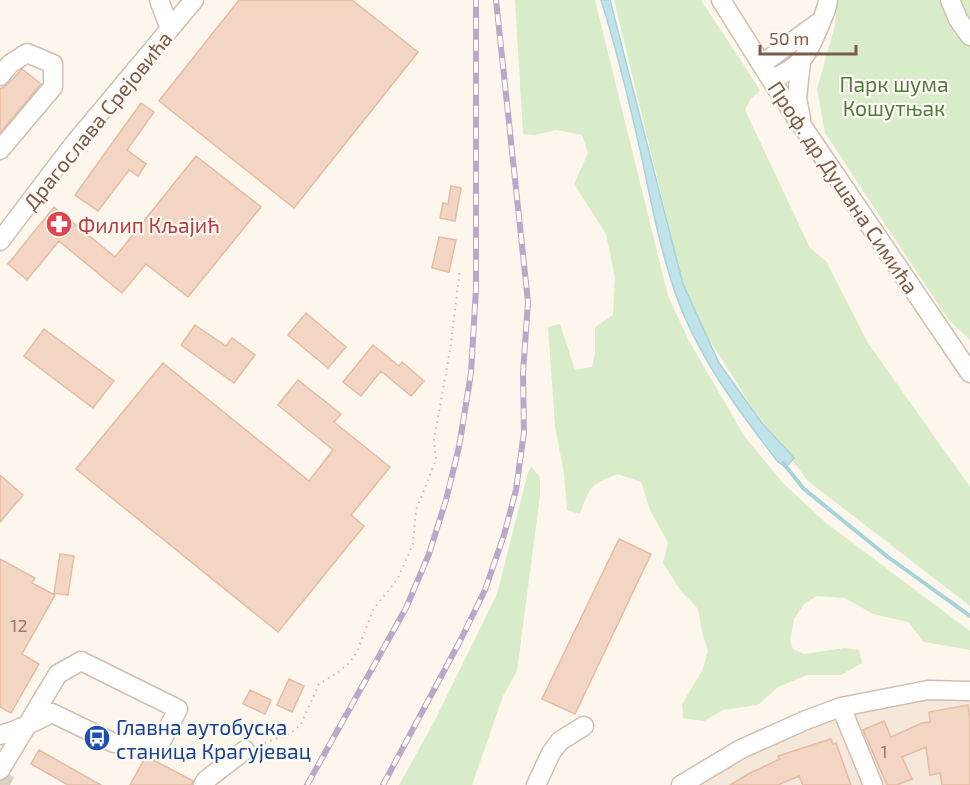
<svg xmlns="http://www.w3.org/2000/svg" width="970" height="785" font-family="'Exo 2',sans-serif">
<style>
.residential{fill:#f5e8da}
.green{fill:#d8ecc9}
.water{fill:#bfe3e8;stroke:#a5d3da;stroke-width:1.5}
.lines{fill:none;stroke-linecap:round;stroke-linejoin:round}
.stream{stroke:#a5d3da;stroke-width:4}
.building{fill:#f3d5c3;stroke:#e6bba3;stroke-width:1.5}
.minor-tunnel{stroke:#dcd0c4;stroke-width:18;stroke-dasharray:18 9;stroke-linecap:butt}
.minor-casing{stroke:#d1beb0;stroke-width:21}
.path{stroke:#d9b8a5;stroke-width:2;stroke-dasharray:1.5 4.5;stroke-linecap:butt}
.minor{stroke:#fff;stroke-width:18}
.rail-casing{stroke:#b9a8c9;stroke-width:6}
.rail{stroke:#fffaf3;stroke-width:4;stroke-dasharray:11;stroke-linecap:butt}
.labels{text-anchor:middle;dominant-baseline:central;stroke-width:4.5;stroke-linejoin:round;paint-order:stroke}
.number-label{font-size:18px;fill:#987a6a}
.park-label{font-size:21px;fill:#537a41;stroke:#fffaf3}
.street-label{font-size:21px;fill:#7a5c4d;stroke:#fffaf3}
.health-label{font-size:21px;fill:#be3a42;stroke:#fffaf3;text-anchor:start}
.transit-label{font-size:21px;fill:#164399;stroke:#fffaf3;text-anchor:start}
</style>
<rect width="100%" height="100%" fill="#fdf6ec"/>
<path class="residential" d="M970,694V785H685L841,707Z"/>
<path class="green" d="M515,0H595L668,296L689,341L745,437L783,483L825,522L970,631V650L924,642L908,622L873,614L845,598L817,596L804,604L794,619L790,641L793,649L804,654L845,648L859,650L862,663L841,675H807L778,687L758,705L723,710L704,721L683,718L682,704L702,671L708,651L702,632L698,609L681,591L663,563L668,543L650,510L641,482L618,474C591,484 590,486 580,514L567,510L564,474L555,426L548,327L560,324L575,370L592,367L595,353V327L613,315L615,277L606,234L574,184L588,153L582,135L556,130L535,135L523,134Z
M614,0H701L760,90L750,100L745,110L810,248L826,261L868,343L970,487V606L808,481L754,410L695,317L683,284Z
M837,0H970V340L948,319L825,133L817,89L835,25Z
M531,466L540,477V496L517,671L503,696L472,785H399L435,720L497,594L527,476Z"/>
<path class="water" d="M601,0H610L683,284L719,363L762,423L794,458L786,467L778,462C738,410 698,357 676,295C661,252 652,207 643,163C631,109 618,53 601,0Z"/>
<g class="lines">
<path class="stream" d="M783,463L804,489L888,557L970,616"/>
</g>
<path class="building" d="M239,0H352L418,52L294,208L159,101Z
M22,69L41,84L0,133V89L8,84Z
M141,103L154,112L127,150L146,164L138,176L129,170L98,211L75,195Z
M196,156L261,207L188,297L146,264L122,293L59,241L27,280L8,264L54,207L115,257Z
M451,186L461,188L455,221L440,218L443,203L448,204Z
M439,237L456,240L449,272L432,268Z
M306,313L346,347L328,368L288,335Z
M195,325L226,346L232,338L255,355L234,383L181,345Z
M44,329L114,381L93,408L24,356Z
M373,345L399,366L402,362L424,381L411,396L381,371L361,396L343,382Z
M163,363L309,481L333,450L278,405L298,380L341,414L334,422L390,467L351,515L364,526L278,632L76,469Z
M0,475L23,495L0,522Z
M619,539L651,554L575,714L542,699Z
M60,554L74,556L68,595L54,593Z
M0,559L35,578L32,583L55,595L22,654L39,664L11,713L0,707Z
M289,679L304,686L292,712L277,705Z
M250,690L271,700L265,714L243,704Z
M968,705L970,720V785H942L940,773L930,775L926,747L902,757L912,779L897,785H887L863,730L884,721L891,737L922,723L930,722L929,712Z
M831,739L833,744L836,743L851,785H803L799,776L778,785H730L750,773L780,759L778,756Z
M39,750L101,785H68L31,764Z
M146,756L193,781L192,785H130Z"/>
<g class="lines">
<path class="minor-tunnel" d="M0,780L10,785"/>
<defs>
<path id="minor" d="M159,0L170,29
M721,0L775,86L970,373
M950,0L958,19L970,36
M801,62L797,98L801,119
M762,64L822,20
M0,76L10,64L27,53L53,64V87L0,150
M771,79C802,68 809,52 821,22C824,14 827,9 828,0
M0,241L73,145L194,0
M841,707L873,785
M0,735C18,731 35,721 52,713L114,743L132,740H162L178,709L81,661L58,674L0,770
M203,785L206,780L245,750
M536,785L551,753L560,741L584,726
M681,785L741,749L806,720L841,707L928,690L970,691"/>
</defs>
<use href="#minor" class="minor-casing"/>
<path class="path" d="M259,745L291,733L301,724L319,684L337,673L349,663L357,652L373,610L398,578L413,544L416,510L436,460L434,440L450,350L460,269"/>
<use href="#minor" class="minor"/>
<defs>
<path id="rail" d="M307,785L406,608L429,554L446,500L459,447L471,373L476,289V0
M383,785L460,641L485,590L504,535L516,490L524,432L523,373L528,302L496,0"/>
</defs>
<use href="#rail" class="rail-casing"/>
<use href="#rail" class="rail"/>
</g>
<defs>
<symbol id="pharmacy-disc" viewBox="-11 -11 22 22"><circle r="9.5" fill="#e0444e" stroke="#fffaf3"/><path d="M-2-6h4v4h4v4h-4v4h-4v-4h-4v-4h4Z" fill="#fff"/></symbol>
<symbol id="bus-disc" viewBox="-11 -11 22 22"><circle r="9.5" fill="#1a4fb4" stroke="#fffaf3"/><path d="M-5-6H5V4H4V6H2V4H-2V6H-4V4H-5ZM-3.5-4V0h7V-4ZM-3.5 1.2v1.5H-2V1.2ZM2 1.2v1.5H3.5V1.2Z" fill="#fff"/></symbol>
</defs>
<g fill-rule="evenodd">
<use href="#pharmacy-disc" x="44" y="209" width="30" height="30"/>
<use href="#bus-disc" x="82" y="723" width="30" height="30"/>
</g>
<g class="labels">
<g class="number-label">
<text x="19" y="625">12</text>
<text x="884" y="751">1</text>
</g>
<g class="park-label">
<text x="894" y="83">Парк шума<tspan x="894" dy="24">Кошутњак</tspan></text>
</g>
<g class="street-label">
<text transform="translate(97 120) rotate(-51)">Драгослава Срејовића</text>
<text transform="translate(844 187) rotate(56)">Проф. др Душана Симића</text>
</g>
<g class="health-label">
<text x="78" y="224">Филип Кљајић</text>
</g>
<g class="transit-label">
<text x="116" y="726">Главна аутобуска<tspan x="116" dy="24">станица Крагујевац</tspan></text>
</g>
</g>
<path d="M760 45v9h96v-9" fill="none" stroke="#7a5c4d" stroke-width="3"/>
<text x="769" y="45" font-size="18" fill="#7a5c4d" stroke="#fffaf3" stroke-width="4.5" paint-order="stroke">50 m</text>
</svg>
